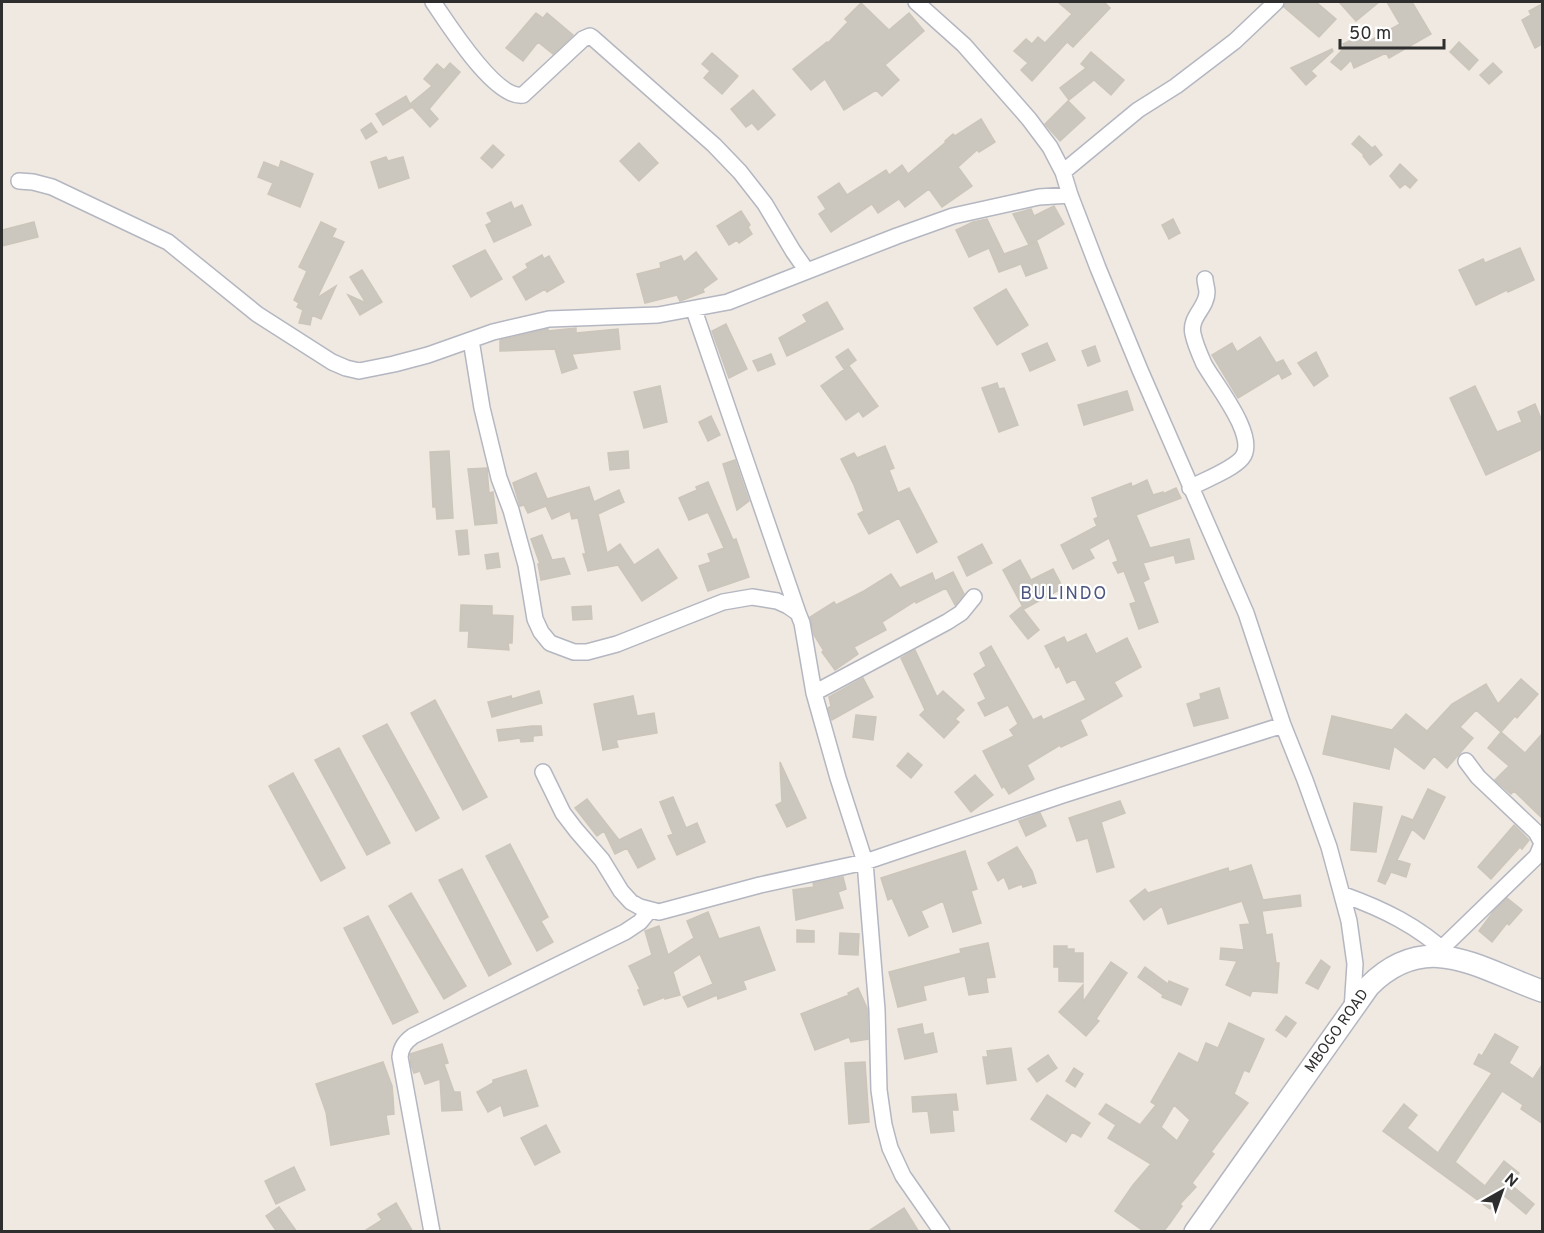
<svg xmlns="http://www.w3.org/2000/svg" width="1544" height="1233" font-family="Overpass,sans-serif">
<style>
.building{fill:#cbc7bf;stroke:#cbc5ba;stroke-width:1.5;fill-rule:evenodd}
.lines{fill:none;stroke-linecap:round;stroke-linejoin:round}
.minor-casing{stroke:#b4b7c1;stroke-width:18}
.secondary-casing{stroke:#b4b7c1;stroke-width:24}
.minor{stroke:#fff;stroke-width:15}
.secondary{stroke:#fff;stroke-width:21}
.labels{text-anchor:middle;dominant-baseline:central;stroke-width:4.5;stroke-linejoin:round;paint-order:stroke}
.street-label{font-size:15px;fill:#2e2e2e;stroke:#fff}
.quarter-label{font-size:18px;letter-spacing:1.5px;fill:#4d5680;stroke:#fff}
</style>
<rect width="100%" height="100%" fill="#efe9e1"/>
<path class="building" d="M1058,2H1104L1110,8L1073,47L1067,42L1032,81L1021,70L1028,63L1014,51L1026,39L1032,44L1038,37L1045,43L1072,14Z
M1286,2H1316L1336,19L1319,37L1284,7Z
M1339,2H1379L1356,21Z
M1387,2H1412L1431,34L1389,58L1386,53L1354,68L1351,60L1341,70L1331,62L1345,47L1343,44L1364,34L1368,42L1400,24Z
M861,3L889,30L909,13L924,31L885,65L899,80L882,96L876,90L844,110L825,79L811,90L793,69L827,42L828,43L848,22L845,19Z
M1542,4V44L1535,48L1522,20L1531,15L1529,11Z
M536,13L543,18L547,13L573,35L553,54L538,42L523,61L506,48Z
M1459,42L1478,60L1469,70L1450,52Z
M1332,49L1333,51L1311,71L1316,76L1306,85L1291,68Z
M1091,52L1124,80L1111,95L1094,80L1069,100L1060,88L1086,68L1081,64Z
M712,53L738,76L722,94L704,78L710,71L702,64Z
M450,63L460,72L429,109L438,119L430,127L412,107L383,125L376,114L406,96L410,104L432,86L424,79L437,64L444,70Z
M1493,63L1502,72L1489,84L1480,75Z
M753,90L775,115L758,130L752,123L746,127L731,109Z
M1068,101L1085,118L1060,141L1045,124Z
M981,119L995,142L979,152L977,150L958,167L972,186L942,207L929,189L905,207L899,199L878,213L872,204L831,232L819,214L826,209L818,197L839,183L847,195L886,170L889,175L902,165L908,174L946,142L945,141L953,134L955,136Z
M371,123L377,132L366,139L361,130Z
M1359,136L1372,148L1375,146L1382,155L1370,165L1363,156L1364,155L1352,144Z
M639,143L658,163L639,181L620,161Z
M493,145L504,155L492,168L481,158Z
M386,157L388,161L403,157L409,178L379,188L371,162Z
M281,161L313,174L300,207L268,194L273,183L258,177L264,162L279,168Z
M1400,164L1417,180L1410,188L1405,184L1400,188L1390,176Z
M511,202L514,209L522,205L531,225L494,242L486,225L492,222L487,213Z
M1054,206L1064,224L1030,244L1037,242L1047,268L1026,276L1021,264L999,272L989,248L969,257L956,230L973,222L987,219L1004,254L1029,245L1013,214L1031,209L1034,216Z
M741,211L750,225L748,227L752,234L739,243L737,240L729,245L717,226Z
M1173,219L1180,233L1169,239L1162,225Z
M34,222L38,237L2,246V230Z
M321,222L336,229L332,237L344,242L317,298L336,286L321,319L312,315L310,325L299,323L303,310L297,307L299,303L294,300L307,271L299,267Z
M1520,248L1534,280L1508,292L1507,290L1476,305L1459,270L1483,259L1485,263Z
M485,250L502,279L471,297L453,266Z
M696,252L717,279L703,289L704,292L680,301L677,295L645,303L637,274L661,268L660,263L681,256L684,262Z
M542,255L544,259L549,256L564,282L547,292L545,289L526,300L513,277L528,268L526,264Z
M362,270L382,302L360,315L348,295L366,303L350,277Z
M1006,289L1028,325L997,345L974,308Z
M827,302L843,329L787,356L779,338L807,322L803,315Z
M726,324L747,369L729,378L712,331Z
M576,328V333L618,329L620,349L572,354L577,368L562,373L555,349L500,351V340L548,329V331Z
M1260,337L1276,363L1283,360L1291,374L1282,379L1279,373L1238,398L1212,355L1232,343L1237,352Z
M1047,343L1055,360L1030,371L1022,354Z
M1095,346L1100,361L1088,366L1082,351Z
M848,349L856,360L844,369L836,357Z
M1316,352L1328,376L1314,386L1298,363Z
M771,354L775,364L758,371L753,361Z
M849,366L878,406L863,417L859,411L846,420L821,386Z
M997,383L999,389L1004,388L1018,425L999,432L982,388Z
M660,386L667,422L644,428L634,392Z
M1475,386L1497,432L1522,422L1518,412L1535,404L1542,421V449L1486,475L1450,398Z
M1127,391L1133,410L1084,425L1078,405Z
M711,416L720,435L708,441L699,422Z
M885,446L894,468L889,470L898,493L909,488L937,542L917,553L899,518L869,534L858,514L864,511L854,485L841,459L854,453L857,458Z
M449,451L453,518L437,519L436,507H433L430,452Z
M628,451L629,468L610,470L608,453Z
M735,460L749,501L737,510L723,464Z
M487,468L489,493L493,492L497,523L475,525L468,469Z
M536,473L547,499L589,487L594,502L619,490L624,502L598,514L607,553L620,544L634,565L658,549L677,578L642,601L618,565L588,571L583,554H586L578,518L572,519L570,511L552,519L546,506L528,513L524,505L520,506L513,483Z
M1147,480L1153,495L1163,492V494L1176,488L1181,498L1136,515L1150,548L1189,539L1194,559L1176,563L1174,555L1143,563L1149,579L1143,582L1158,622L1139,629L1130,604L1136,602L1124,571L1118,573L1113,563L1118,561L1109,538L1089,549L1094,558L1073,569L1061,545L1097,526L1094,519L1098,517L1092,498L1131,483L1132,487Z
M708,482L733,540L736,539L749,577L708,591L699,566L711,562L708,554L724,548L708,512L689,520L679,498L697,490L696,487Z
M467,530L469,554L459,555L456,531Z
M542,535L552,560L564,558L570,574L541,580L538,564H540L531,539Z
M982,544L992,563L967,576L958,557Z
M498,553L500,567L487,569L485,555Z
M1020,560L1031,580L1053,569L1063,588L1024,609L1003,570Z
M953,572L964,594L955,605L946,588L916,603L915,601L882,622L886,630L854,647L858,654L835,670L822,652L824,651L814,635L810,617L834,602L836,605L864,591L891,574L900,588L932,573L935,581Z
M461,605L492,606V615L513,616L512,643H508L509,650L468,647L469,631H460Z
M591,606L592,619L573,620L572,607Z
M1021,607L1039,630L1028,639L1010,616Z
M1086,634L1096,654L1127,638L1141,667L1114,682L1122,696L1080,720L1087,735L1061,747L1060,745L1027,765L1034,779L1009,794L1004,786L1002,788L983,751L1014,736L1010,730L1018,724L1008,705L985,716L978,703L986,699L974,674L986,666L980,653L991,646L1033,720L1041,716L1043,720L1086,700L1075,679L1067,683L1059,666L1056,668L1045,646L1064,637L1067,643Z
M915,650L937,697L943,691L964,710L955,719L959,722L944,738L920,715L925,710L901,658Z
M863,678L873,697L832,720L828,708L831,706L829,697Z
M1521,679L1538,694L1517,718L1515,716L1501,732L1476,710L1460,727L1473,738L1447,768L1434,756L1424,769L1394,746L1389,769L1323,754L1332,716L1392,730L1406,714L1427,731L1452,704L1486,684L1498,704Z
M1219,688L1228,718L1194,726L1187,704L1201,699L1200,694Z
M539,691L542,703L492,717L488,702L511,696L512,699Z
M633,696L637,716L654,713L657,733L616,740L618,747L603,750L594,704Z
M435,700L487,797L463,810L411,713Z
M856,715L876,717L873,740L853,737Z
M387,724L439,818L416,831L363,736Z
M532,726H541L542,735L533,736V741L521,742L520,738L499,741L497,730Z
M1501,732L1525,753L1542,734V818L1514,791L1511,794L1495,780L1509,766L1488,748Z
M339,748L390,843L367,855L315,760Z
M908,753L922,765L911,778L897,766Z
M780,762L806,818L787,827L776,805L782,802Z
M293,773L345,868L321,881L269,786Z
M975,775L993,795L971,812L955,792Z
M1428,789L1445,797L1424,839L1412,829L1397,860L1410,864L1406,877L1391,872L1385,884L1378,881L1402,816L1413,820Z
M673,797L686,828L697,823L705,842L677,855L668,836L673,834L660,802Z
M587,799L619,840L641,829L655,859L638,868L627,848L615,854L604,831L597,836L575,808Z
M1120,801L1125,813L1101,822L1114,867L1097,872L1088,838L1077,841L1069,818Z
M1354,803L1382,807L1376,852L1351,850Z
M1040,813L1046,826L1026,836L1019,821Z
M1514,825L1529,840L1522,849L1520,847L1491,879L1478,867Z
M510,844L548,917L541,921L553,942L537,951L486,856Z
M1017,847L1032,871L1036,883L1023,887L1022,884L1009,889L1004,877L998,881L988,863Z
M965,851L977,889L971,891L981,923L953,932L943,901L921,911L928,927L909,936L892,898L888,900L881,878Z
M1251,865L1263,900L1300,895L1301,906L1262,911L1266,935L1272,934L1276,963H1279L1277,993L1252,991L1250,996L1226,985L1237,961L1220,959L1221,948L1244,950L1240,925L1250,924L1242,901L1168,924L1162,906L1144,920L1130,901L1145,889L1148,893L1228,868L1229,872Z
M462,869L511,964L489,976L439,880Z
M843,877L846,889L838,892L843,908L796,920L793,890L814,887L813,883Z
M411,893L466,986L444,999L389,906Z
M1507,898L1522,910L1509,925L1507,923L1492,942L1479,931L1493,912Z
M708,912L719,939L759,927L775,970L743,981L746,989L718,999L717,995L688,1007L683,997L713,984L700,954L673,972L680,995L665,999V997L644,1005L638,990L640,989L629,966L652,955L645,931L659,926L668,955L694,938L687,921Z
M368,916L418,1012L393,1024L344,928Z
M797,930L814,931V942H797Z
M840,933L859,934L858,955L839,954Z
M988,943L995,977L986,978L988,992L969,995L965,976L923,986L926,1000L898,1007L889,972L961,953L960,949Z
M1054,946H1067V949H1074V953H1083V982L1059,981V967H1054Z
M1321,960L1330,967L1318,989L1306,983Z
M1111,962L1127,973L1096,1019L1099,1021L1086,1036L1059,1012L1083,985V1002Z
M1145,967L1168,984L1169,981L1188,989L1181,1005L1162,997L1163,995L1138,977Z
M858,988L867,1008L868,1039L851,1042L849,1037L815,1050L801,1014L849,995L848,993Z
M1286,1016L1296,1023L1286,1037L1276,1030Z
M1229,1023L1264,1039L1249,1072L1244,1070L1234,1094L1248,1103L1211,1152L1214,1154L1192,1183L1196,1187L1180,1204L1182,1206L1170,1223L1163,1232H1145L1115,1211L1133,1185L1151,1164L1108,1138L1116,1125L1099,1114L1106,1104L1140,1125L1156,1105L1151,1102L1179,1053L1198,1063L1206,1043L1218,1048ZM1174,1105L1190,1120L1177,1141L1161,1127Z
M922,1024L924,1035L933,1033L937,1052L905,1059L898,1029Z
M1495,1034L1518,1047L1509,1063L1533,1079L1542,1065V1123L1521,1109L1523,1105L1502,1091L1455,1162L1485,1186L1504,1161L1519,1173L1510,1184L1534,1204L1526,1214L1502,1194L1490,1209L1383,1131L1404,1104L1417,1115L1407,1128L1438,1153L1492,1073L1474,1064L1479,1054L1482,1056Z
M442,1044L448,1063L444,1064L454,1092H460L462,1110L442,1111L440,1079L425,1084L420,1071L414,1073L411,1065L410,1054Z
M1011,1048L1016,1080L987,1084L983,1057H988L987,1051Z
M1048,1055L1057,1068L1037,1082L1028,1069Z
M383,1062L392,1086L393,1097L394,1114L386,1115L389,1134L331,1145L326,1112L316,1084Z
M865,1062L869,1122L849,1124L845,1063Z
M1074,1068L1083,1074L1075,1087L1066,1081Z
M526,1070L538,1106L504,1116L501,1105L488,1112L477,1092L493,1083V1080Z
M956,1094L958,1110H952L954,1131L931,1133L928,1111L913,1112L912,1097Z
M1047,1095L1090,1123L1081,1137L1072,1132L1066,1142L1031,1119Z
M546,1125L560,1152L535,1165L521,1138Z
M294,1167L305,1190L276,1204L265,1181Z
M396,1203L413,1232H363L382,1220L378,1214Z
M279,1207L297,1232H277L266,1216Z
M904,1208L919,1232H867Z"/>
<g class="lines">
<defs>
<path id="minor" d="M433,2C447,22 495,100 523,95L583,39L590,36L593,38L714,145L740,172L765,204L793,251L807,271
M916,2L964,45L1029,119L1050,147L1063,172L1070,195L1098,268L1140,370L1246,613L1283,725L1305,780L1329,847L1349,921L1355,964L1352,1010
M1063,172L1138,110L1176,86L1235,41L1276,2
M19,181L33,182L52,187L168,242L257,314L332,362L346,368L359,371L394,364L428,355L493,332L549,319L658,315L728,302L897,236L953,216L1039,197L1070,195
M694,310L798,613
M471,340L482,408L499,478L511,510L526,565L535,619L541,632L550,643L574,652H587L617,644L723,602L752,597L777,601L788,606L798,613L802,623L814,693L838,778L865,862L877,1010L879,1090L884,1125L890,1148L903,1176L942,1232
M1190,488C1204,480 1232,470 1242,458C1259,437 1215,384 1204,364C1200,355 1195,344 1193,334C1189,317 1207,308 1207,292C1207,288 1205,283 1205,279
M814,693L947,622L961,613L974,597
M1466,761L1478,777L1536,832L1542,843
M543,772L563,813L576,830L602,860L621,891L631,902L640,907L659,912L760,885L865,862L1063,795L1283,725
M1344,895C1383,909 1418,926 1449,955
M1442,948L1537,856L1542,844
M432,1232L400,1057C401,1047 405,1042 413,1036L625,932L640,922L649,911"/>
<g id="secondary">
<path id="s1" d="M1195,1232L1369,986C1427,928 1479,969 1542,991"/>
</g>
</defs>
<use href="#minor" class="minor-casing"/>
<use href="#secondary" class="secondary-casing"/>
<use href="#minor" class="minor"/>
<use href="#secondary" class="secondary"/>
</g>
<g class="labels">
<g class="street-label">
<text stroke="none"><textPath href="#s1" startOffset="246">MBOGO ROAD</textPath></text>
</g>
<g class="quarter-label">
<text x="1064" y="594">BULINDO</text>
</g>
</g>
<rect width="1544" height="1233" fill="none" stroke="#2e2e2e" stroke-width="6"/>
<g transform="translate(1502 1191) rotate(40)" stroke="#ffffff" stroke-width="4.5" paint-order="stroke">
<path d="M0-4.5L10 22L0 15L-10 22Z" fill="#2e2e2e"/>
<text y="-9" font-size="16" font-weight="bold" text-anchor="middle" fill="#2e2e2e">N</text>
</g>
<path d="M1340 39v9h104v-9" fill="none" stroke="#2e2e2e" stroke-width="3"/>
<text x="1349" y="39" font-size="18" fill="#2e2e2e" stroke="#ffffff" stroke-width="4.5" paint-order="stroke">50 m</text>
</svg>
